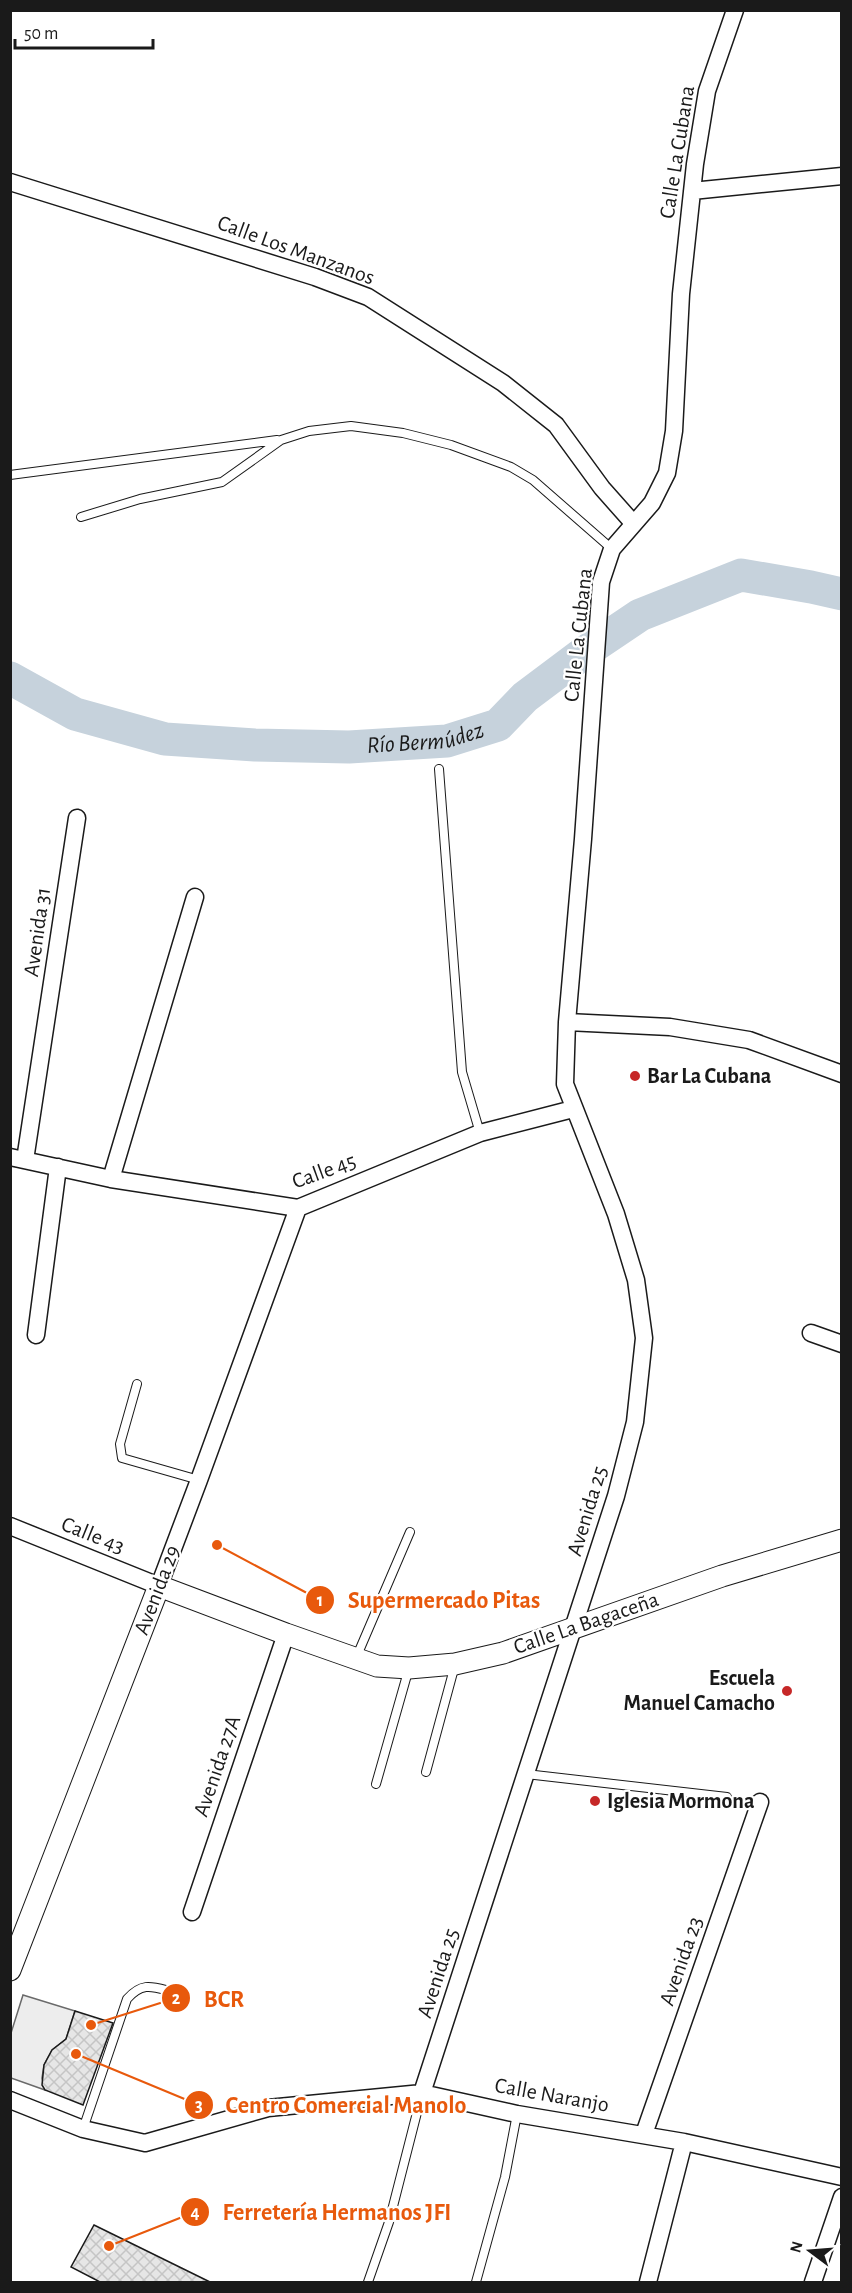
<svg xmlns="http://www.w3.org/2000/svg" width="852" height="2293" font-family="'Alegreya Sans',sans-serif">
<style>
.parking{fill:#ededed;stroke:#6a6a6a;stroke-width:1.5}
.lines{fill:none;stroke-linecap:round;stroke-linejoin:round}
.river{stroke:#c6d2dc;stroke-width:33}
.building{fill:url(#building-cross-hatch);stroke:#1a1a1a;stroke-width:1.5}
.service-casing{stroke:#1a1a1a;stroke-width:10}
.minor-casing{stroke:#1a1a1a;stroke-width:19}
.tertiary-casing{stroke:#1a1a1a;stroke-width:23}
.service{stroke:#fff;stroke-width:8}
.minor{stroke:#fff;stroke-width:16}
.tertiary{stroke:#fff;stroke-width:21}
.poi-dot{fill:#c62828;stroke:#fff;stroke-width:2}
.labels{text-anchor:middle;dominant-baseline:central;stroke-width:4.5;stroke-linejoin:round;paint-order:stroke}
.street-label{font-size:22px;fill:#1a1a1a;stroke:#fff}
.poi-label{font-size:22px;font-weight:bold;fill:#1a1a1a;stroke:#fff;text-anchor:start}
.water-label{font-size:24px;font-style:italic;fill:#1a1a1a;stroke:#fff}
.leader{fill:none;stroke:#e8590c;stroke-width:2}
.callout-dot{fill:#e8590c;stroke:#fff;stroke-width:2}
.mark-label{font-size:18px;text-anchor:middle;font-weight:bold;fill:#fff}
.callout-label{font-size:24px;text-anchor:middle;font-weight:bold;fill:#e8590c;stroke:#fff;stroke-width:4.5;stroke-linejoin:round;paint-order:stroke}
</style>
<defs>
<pattern id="building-cross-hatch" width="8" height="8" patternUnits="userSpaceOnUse" patternTransform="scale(1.5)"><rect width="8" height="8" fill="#e6e6e6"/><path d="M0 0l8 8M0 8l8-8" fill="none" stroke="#c5c5c5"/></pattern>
</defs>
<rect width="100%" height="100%" fill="#fff"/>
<path class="parking" d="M23,1995L75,2011L66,2039L52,2050L44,2065L42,2078L45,2090L11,2078V2033Z"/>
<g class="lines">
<path class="river" id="s1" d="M10,678L75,714L165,739L255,745L349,747L447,741L498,725L525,697L585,652L640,615L741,575L811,587L842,594"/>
</g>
<path class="building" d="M75,2011L113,2023L83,2105L45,2090L42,2085L44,2065L52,2050L66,2039Z
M94,2225L210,2282H100L71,2267Z"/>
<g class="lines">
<defs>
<path id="service" d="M10,475L277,440
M81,517L140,499L222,482L281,440L309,431L351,426L403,433L451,445L511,467L533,480L612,549
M439,769L462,1072L480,1133
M137,1384L120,1444L122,1458L199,1480
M356,1658L410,1532
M426,1772L455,1665
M526,1774L727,1797
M376,1784L409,1668
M83,2129L127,1999C143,1981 153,1987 174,1992
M368,2282L389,2222L422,2093
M476,2282L505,2177L517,2114"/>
<path id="minor" d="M10,182L315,277L368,297L503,383L556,425L602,488L633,523
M692,191L842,176
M567,1022L670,1027L749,1040L842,1074
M10,1157L111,1179L298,1208L480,1133L573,1109
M25,1160L77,818
M111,1179L195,897
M811,1333L842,1344
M36,1335L58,1167
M10,1526L159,1586L199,1480L298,1208
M192,1912L286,1634
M422,2093L616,1496L635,1422L644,1338L636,1280L616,1214L565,1084L567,1022L583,839L601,582L612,549L652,503L667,473L674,431L681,294L695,164L707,91L735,10
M10,2100L83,2129L145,2143L268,2108L422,2093L517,2114L684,2142L842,2177
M644,2134L760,1802
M648,2282L684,2142
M813,2282L842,2197"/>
<path id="tertiary" d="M10,1970L159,1586L286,1634L377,1666L409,1668L455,1664L503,1653L722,1576L842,1540"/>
</defs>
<use href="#service" class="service-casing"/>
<use href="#minor" class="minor-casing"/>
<use href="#tertiary" class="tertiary-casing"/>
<use href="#service" class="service"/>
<use href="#minor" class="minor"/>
<use href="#tertiary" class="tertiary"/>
</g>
<g class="poi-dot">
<circle cx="635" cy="1076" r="6"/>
<circle cx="787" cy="1691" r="6"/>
<circle cx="595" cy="1801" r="6"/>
</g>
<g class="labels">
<g class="street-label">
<text transform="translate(677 152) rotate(-81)">Calle La Cubana</text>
<text transform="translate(296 250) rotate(20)">Calle Los Manzanos</text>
<text transform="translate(578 635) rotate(-84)">Calle La Cubana</text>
<text transform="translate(37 932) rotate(-82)">Avenida 31</text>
<text transform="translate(324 1171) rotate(-20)">Calle 45</text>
<text transform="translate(587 1511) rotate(-73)">Avenida 25</text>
<text transform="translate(93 1535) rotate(22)">Calle 43</text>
<text transform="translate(157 1590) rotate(-69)">Avenida 29</text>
<text transform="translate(586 1623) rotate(-19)">Calle La Bagaceña</text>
<text transform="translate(217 1766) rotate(-71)">Avenida 27A</text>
<text transform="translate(681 1961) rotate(-71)">Avenida 23</text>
<text transform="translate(438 1973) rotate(-72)">Avenida 25</text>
<text transform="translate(552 2095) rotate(10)">Calle Naranjo</text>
</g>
<g class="poi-label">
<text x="647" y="1076">Bar La Cubana</text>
<text x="775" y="1678" text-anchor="end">Escuela<tspan x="775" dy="25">Manuel Camacho</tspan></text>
<text x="607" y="1801">Iglesia Mormona</text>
</g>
<g class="water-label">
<text stroke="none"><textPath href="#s1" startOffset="429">Río Bermúdez</textPath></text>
</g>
</g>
<path class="leader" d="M217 1545L320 1600M91 2025L176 1998M76 2054L199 2105M109 2246L195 2212"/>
<g class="callout-dot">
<circle cx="217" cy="1545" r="6"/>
<circle cx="91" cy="2025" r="6"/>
<circle cx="76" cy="2054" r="6"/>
<circle cx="109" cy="2246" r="6"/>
<circle cx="320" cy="1600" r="15"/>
<circle cx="176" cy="1998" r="15"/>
<circle cx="199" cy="2105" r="15"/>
<circle cx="195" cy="2212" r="15"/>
</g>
<g class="mark-label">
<text x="320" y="1606">1</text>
<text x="176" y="2004">2</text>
<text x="199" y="2111">3</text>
<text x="195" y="2218">4</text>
</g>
<g class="callout-label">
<text x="444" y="1608">Supermercado Pitas</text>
<text x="224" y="2007">BCR</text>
<text x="346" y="2113">Centro Comercial Manolo</text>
<text x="337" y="2220">Ferretería Hermanos JFI</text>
</g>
<rect width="852" height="2293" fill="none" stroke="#1a1a1a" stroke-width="24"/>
<g transform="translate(810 2251) rotate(286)" stroke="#ffffff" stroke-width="4.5" paint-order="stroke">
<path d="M0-4.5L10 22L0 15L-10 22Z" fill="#1a1a1a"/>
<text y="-9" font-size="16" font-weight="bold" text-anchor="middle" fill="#1a1a1a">N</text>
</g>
<path d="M15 39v9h138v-9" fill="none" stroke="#1a1a1a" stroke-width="3"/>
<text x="24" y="39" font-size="18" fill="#1a1a1a" stroke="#ffffff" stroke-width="4.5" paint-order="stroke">50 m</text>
</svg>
